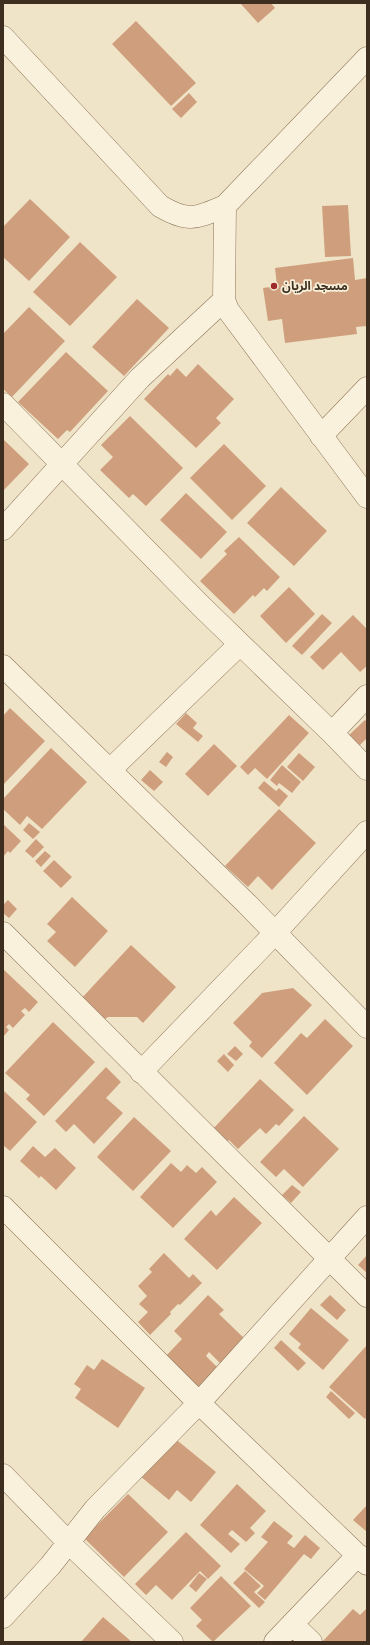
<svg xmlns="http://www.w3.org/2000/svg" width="370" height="1645" font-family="Spectral,'Noto Sans Arabic',serif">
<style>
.building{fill:#cf9f7d}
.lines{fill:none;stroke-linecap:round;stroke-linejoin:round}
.minor-casing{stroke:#8d765c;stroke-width:23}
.minor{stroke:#faf1dc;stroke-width:22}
.poi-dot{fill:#9e2a2b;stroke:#f7eed8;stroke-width:1.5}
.labels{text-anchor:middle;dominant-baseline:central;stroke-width:3.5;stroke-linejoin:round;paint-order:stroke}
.poi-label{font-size:12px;font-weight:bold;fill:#3d2e20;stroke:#f7eed8;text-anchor:start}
</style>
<rect width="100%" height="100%" fill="#f0e4c8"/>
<path class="building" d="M240,3H271L275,8L258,23Z
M136,21L196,83L171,106L112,44Z
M189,93L197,102L181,118L172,109Z
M30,199L70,237L29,281L3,257V227Z
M348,205L351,256L325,257L322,206Z
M80,242L117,277L70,326L33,292Z
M353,258L355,280L367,278V326L356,327L357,334L285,343L282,319L268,321L263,288L277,286L275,268Z
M137,299L169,328L124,376L92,347Z
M29,307L65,341L12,397L3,389V334Z
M66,352L108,391L70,432L67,430L58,439L18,402Z
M198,364L234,399L216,418L221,423L196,448L144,399L168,374L170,376L177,368L186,377Z
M130,416L183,468L146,506L133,494L129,498L100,470L113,457L101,445Z
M3,439L29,464L3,491Z
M224,444L266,486L232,520L190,478Z
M281,487L327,531L294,566L247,523Z
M186,493L227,532L201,559L160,520Z
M239,537L280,577L267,591L264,588L255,597L253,595L234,614L200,581L227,554L224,551Z
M289,587L315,614L286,643L260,616Z
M322,614L332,623L302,655L292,646Z
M353,615L367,629V666L360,672L341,652L323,670L310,657Z
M10,708L45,741L3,785V716Z
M186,713L197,723L193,728L203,736L198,742L176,724Z
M289,715L309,733L267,779L255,768L248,775L240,767Z
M365,720L367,722V738L359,746L349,735Z
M214,744L237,766L208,796L185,774Z
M51,748L87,782L42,829L27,816L20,825L3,809V799Z
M167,752L173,757L166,767L159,762Z
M299,753L315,767L303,781L287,767Z
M282,765L301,782L292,793L279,783L277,786L270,780Z
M150,770L163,782L154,791L141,780Z
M264,781L276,791L279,788L288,796L279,807L258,788Z
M279,809L316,843L272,890L258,876L248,887L225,866Z
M29,823L40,832L33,839L23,830Z
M3,824L21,841L10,853L8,851L3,857Z
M36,839L44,847L33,858L25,851Z
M45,851L51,856L41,867L35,861Z
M54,860L72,877L61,888L43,871Z
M72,897L108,931L75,967L47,941L56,932L47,924Z
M8,900L17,909L9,918L3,913V905Z
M131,945L176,987L143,1023L137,1017H108L102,1021L80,1000Z
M3,969L38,1002L29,1012L25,1008L21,1011L25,1015L13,1028L9,1024L6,1027L9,1030L3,1037Z
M293,988L312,1005L262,1058L249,1046L252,1042L233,1023L262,993Z
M325,1019L353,1046L307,1095L274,1063L301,1033L307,1038Z
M53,1022L95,1062L44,1116L26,1099L30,1095L5,1073Z
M235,1046L243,1054L236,1061L227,1054Z
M224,1054L234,1065L228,1072L217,1061Z
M106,1067L121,1082L106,1098L123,1113L94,1144L74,1124L66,1132L55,1121Z
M260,1079L294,1110L279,1126L276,1124L266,1134L260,1128L238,1149L229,1140L225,1144L211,1131Z
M3,1090L37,1122L10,1151L3,1145Z
M304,1116L339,1149L303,1187L284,1169L276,1177L260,1162Z
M134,1117L171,1151L133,1191L97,1157Z
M33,1146L45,1157L55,1148L76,1168L56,1190L41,1176L39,1178L20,1161Z
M171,1163L181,1172L187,1165L196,1173L202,1167L217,1182L173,1228L140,1197Z
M292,1185L301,1192L291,1203L282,1195Z
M234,1197L262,1223L217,1270L184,1239L211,1210L216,1216Z
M164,1253L189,1278L193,1274L202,1283L180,1305L178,1304L170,1312L171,1314L150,1335L138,1322L148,1312L139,1304L147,1296L138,1286L152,1272L149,1269Z
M367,1255V1273L358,1265Z
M208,1295L224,1310L219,1314L246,1340L222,1365L209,1352L206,1356L219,1369L199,1390L165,1357L182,1339L174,1331Z
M330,1295L346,1310L337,1320L320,1305Z
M311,1308L349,1340L323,1370L298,1348L301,1344L289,1334Z
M281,1340L306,1363L298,1371L274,1348Z
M367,1345V1417L365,1419L329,1387Z
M102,1359L145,1388L118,1428L75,1398L81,1389L74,1384L87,1365L94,1370Z
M331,1391L355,1413L349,1419L326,1397Z
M173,1437L216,1472L191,1502L177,1490L169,1500L140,1476Z
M237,1484L266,1511L250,1528L255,1533L246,1542L232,1530L228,1534L240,1544L231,1553L200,1525Z
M128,1494L168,1532L124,1577L84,1538Z
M367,1505V1532L353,1520Z
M274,1521L293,1536L287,1543L294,1548L305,1535L320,1548L311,1559L304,1554L265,1600L257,1593L264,1586L244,1569L268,1542L261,1537Z
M186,1532L221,1566L208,1579L200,1571L172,1600L156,1585L146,1595L135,1584Z
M245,1571L261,1586L254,1592L265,1602L259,1608L233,1583Z
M199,1573L207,1579L196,1592L189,1586Z
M221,1576L251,1606L213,1642L196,1626L202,1620L190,1608Z
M367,1608V1642H322L353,1609L360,1615Z
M103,1617L132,1642H81Z"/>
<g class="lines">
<defs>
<path id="minor" d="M3,37L160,206C189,223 196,218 225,206L367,58
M225,206L224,300L228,310L367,497
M3,404L200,605L332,733L367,769
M321,436L367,388
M3,529L140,378L224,300
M3,666L247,904L367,1027
M332,733L367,696
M110,770L240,644
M3,933L367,1296
M141,1072L275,933L367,832
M3,1207L199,1403L367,1564
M3,1475L68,1542L172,1642
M3,1617L50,1566L95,1509L199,1403L367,1217
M292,1624L311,1642
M275,1642L358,1555"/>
</defs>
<use href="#minor" class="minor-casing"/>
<use href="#minor" class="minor"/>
</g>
<circle class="poi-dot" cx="274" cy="286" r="4"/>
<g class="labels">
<g class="poi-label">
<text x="282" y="286">مسجد الريان</text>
</g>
</g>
<rect width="370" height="1645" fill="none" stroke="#3d2e20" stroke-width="8"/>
</svg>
